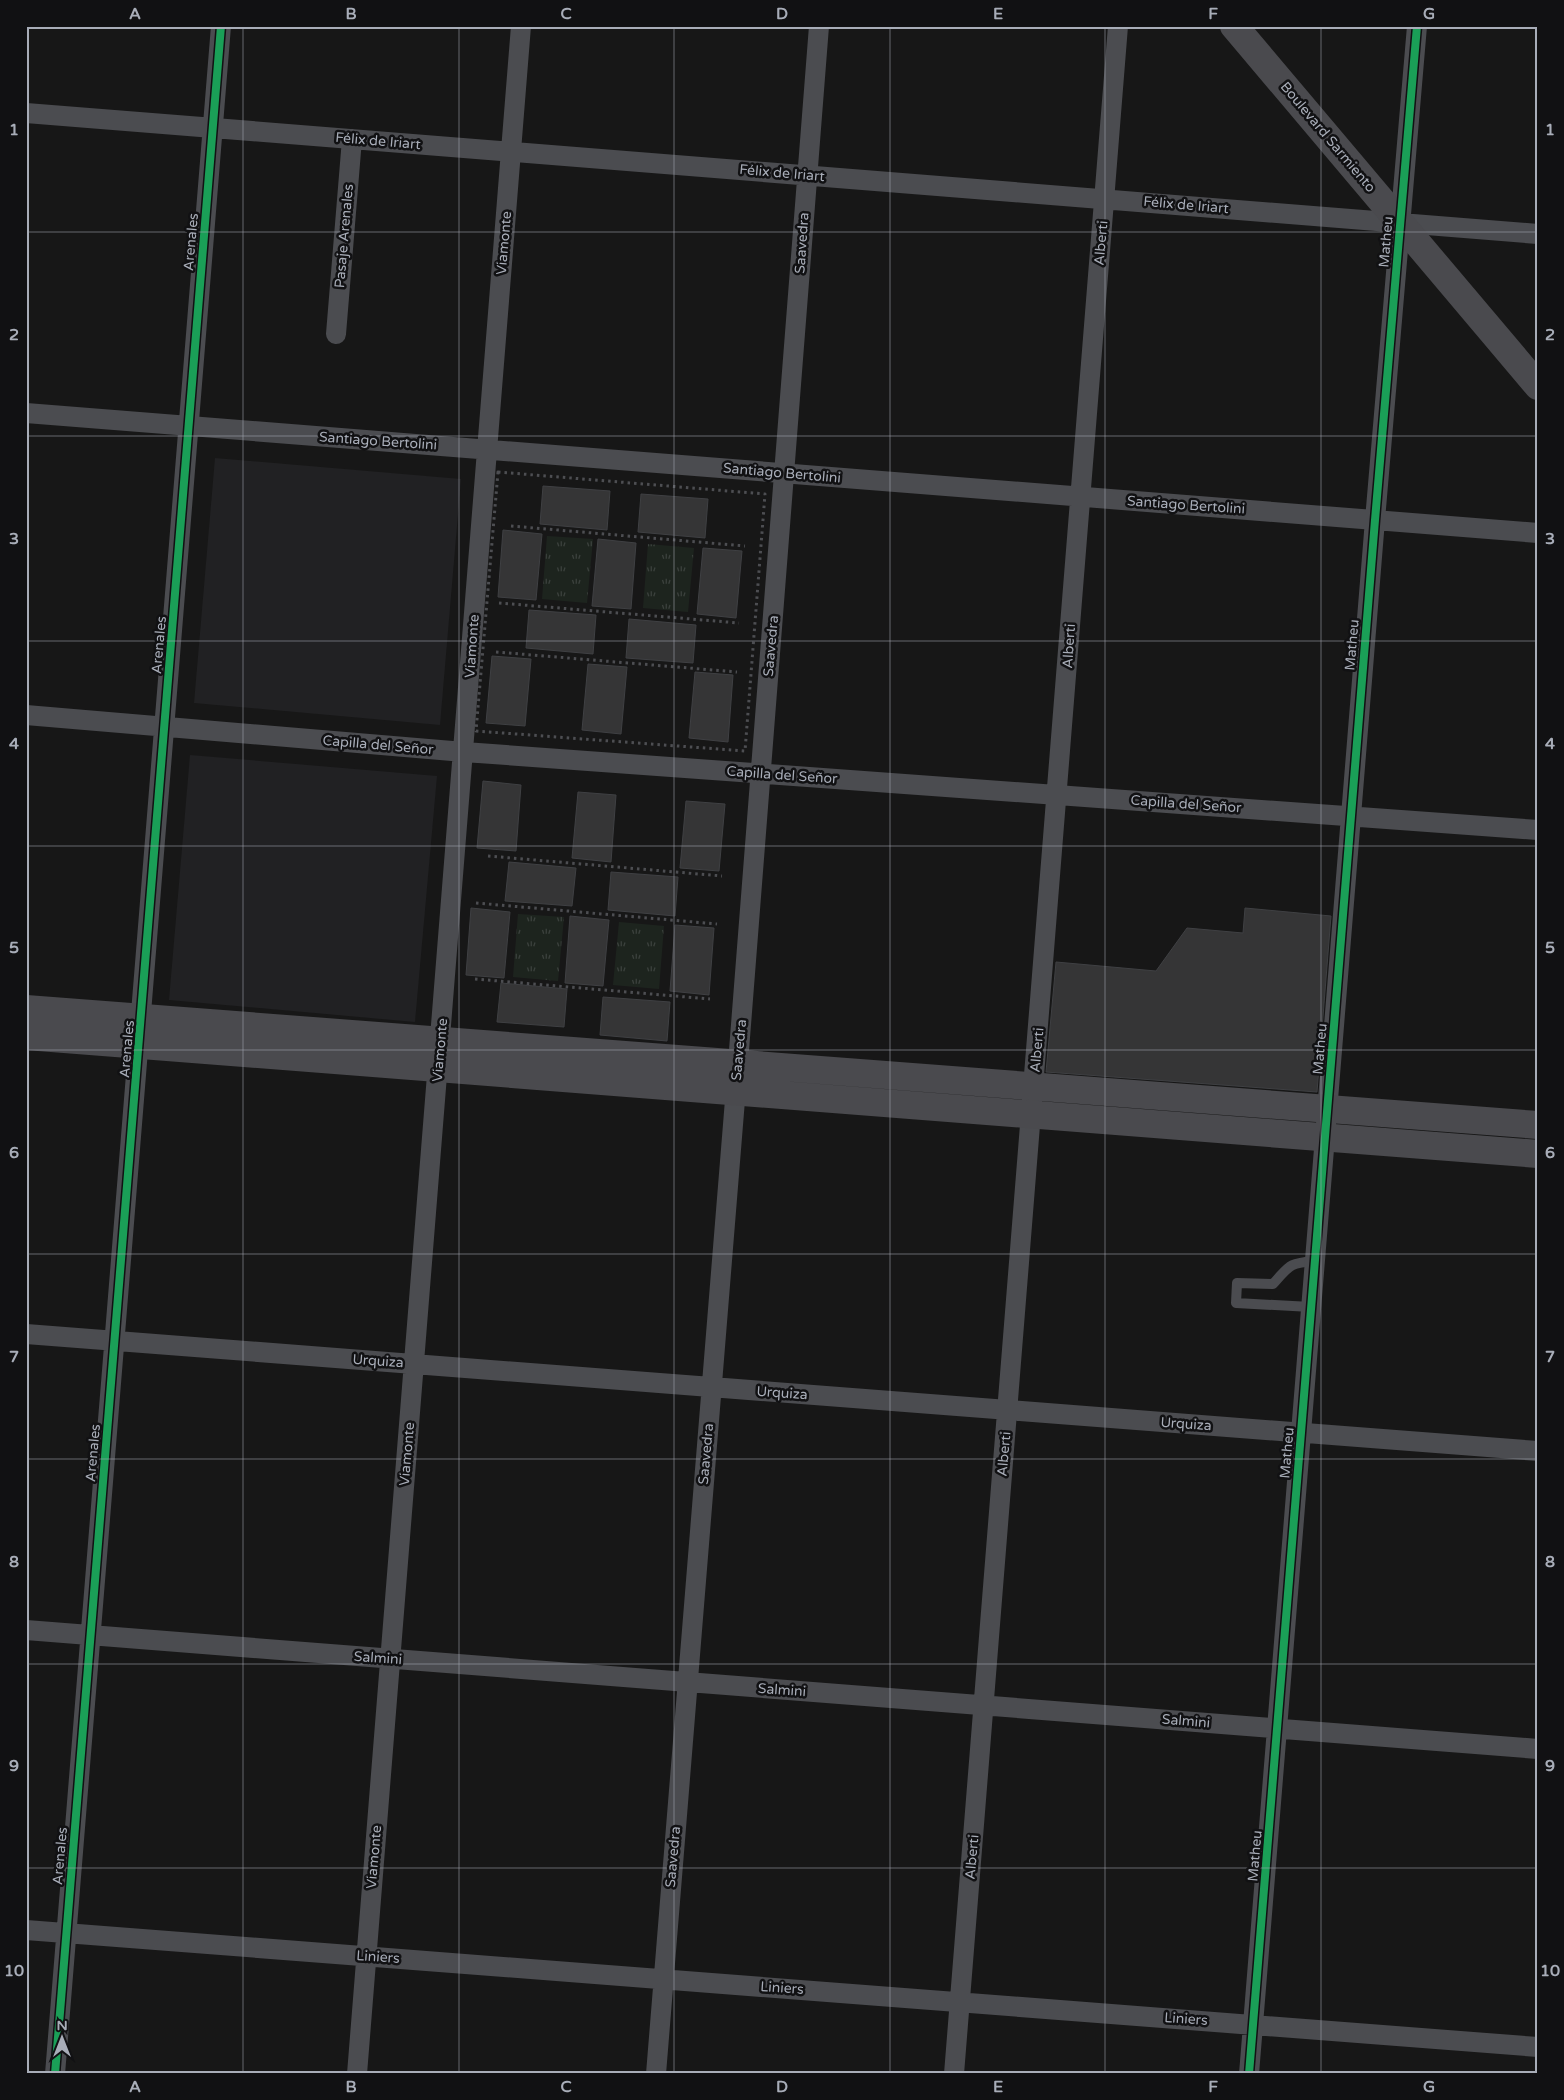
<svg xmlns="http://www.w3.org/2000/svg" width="1564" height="2100" font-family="'Varela Round',sans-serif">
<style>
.built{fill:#212123}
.park{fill:url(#park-tufts)}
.building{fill:#353536;stroke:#3f4043}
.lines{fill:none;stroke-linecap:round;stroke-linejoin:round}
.path{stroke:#4d4e52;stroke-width:3;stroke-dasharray:2.5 4;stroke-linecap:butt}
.service{stroke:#4b4c50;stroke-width:10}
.minor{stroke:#4b4c50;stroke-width:20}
.secondary{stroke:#4a4a4e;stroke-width:28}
.cycleway-casing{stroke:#111113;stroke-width:11}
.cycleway{stroke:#1a9f57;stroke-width:8}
.grid{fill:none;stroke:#a8adb8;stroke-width:1;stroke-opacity:0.55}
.labels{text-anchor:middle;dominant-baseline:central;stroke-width:5;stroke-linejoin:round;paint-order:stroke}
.street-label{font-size:14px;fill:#a8adb8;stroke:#111113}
.neatline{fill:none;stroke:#a8adb8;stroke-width:2}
.grid-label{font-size:16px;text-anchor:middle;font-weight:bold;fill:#a8adb8}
</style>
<defs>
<pattern id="park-tufts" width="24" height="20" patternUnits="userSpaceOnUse" patternTransform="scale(1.25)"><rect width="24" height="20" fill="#1d241e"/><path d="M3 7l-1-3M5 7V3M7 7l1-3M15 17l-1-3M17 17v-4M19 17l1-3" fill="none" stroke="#3b413d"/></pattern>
</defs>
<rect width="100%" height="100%" fill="#171717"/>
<path class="built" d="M215,458L461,479L440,725L194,703Z
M190,755L437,776L415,1022L169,1000Z"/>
<path class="park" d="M547,536L593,539L587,603L542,599Z
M648,544L694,548L688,612L643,608Z
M518,914L564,917L558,981L513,977Z
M619,922L664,926L659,989L613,985Z"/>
<path class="building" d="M543,486L610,491L607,530L540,524Z
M641,494L708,499L705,538L638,532Z
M503,530L542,534L536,600L498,597Z
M598,539L636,543L631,609L592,606Z
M703,548L742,551L736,618L697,614Z
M529,610L596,615L593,654L526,648Z
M629,619L696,625L693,663L626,658Z
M492,656L531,659L525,726L486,723Z
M588,664L627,667L621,734L582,730Z
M695,672L733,675L728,742L689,738Z
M483,781L521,785L516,851L477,848Z
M578,792L616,795L611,862L572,858Z
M686,801L725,804L719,871L680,868Z
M509,862L576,868L572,906L505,901Z
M611,872L678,877L675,916L608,910Z
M471,908L510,912L504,978L466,975Z
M1245,908L1331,916L1317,1092L1046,1072L1056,962L1156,971L1187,928L1243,933Z
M570,916L609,920L603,986L565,983Z
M675,925L714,928L709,995L670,991Z
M501,983L567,989L564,1027L497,1022Z
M603,997L670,1002L667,1041L600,1035Z"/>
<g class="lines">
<path class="path" d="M498,472L765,494L745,751L476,731Z
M511,526L745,546
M499,603L739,623
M496,652L737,672
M488,856L722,876
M476,903L717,924
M475,979L710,999"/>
<path class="service" d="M1311,1307L1236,1303L1237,1283L1273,1284C1290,1265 1289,1263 1315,1261"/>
<path class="minor" d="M26,113L1538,234
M336,334L352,139
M26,413L1538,533
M26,715L464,752L1538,830
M26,1334L1538,1451
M26,1630L1538,1749
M26,1930L1538,2047
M55,2074L221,26
M357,2074L521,26
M656,2074L738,1063L819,26
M954,2074L1118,26
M1249,2074L1375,520L1417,26"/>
<path class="secondary" d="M1234,26L1538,386
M26,1009L1538,1125
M26,1036L1538,1154"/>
<defs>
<path id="cycleway" d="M55,2074L221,26
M1249,2074L1375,520L1417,26"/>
</defs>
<use href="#cycleway" class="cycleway-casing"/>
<use href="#cycleway" class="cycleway"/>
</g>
<path class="grid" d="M243,26V2074M459,26V2074M674,26V2074M890,26V2074M1105,26V2074M1321,26V2074M26,232H1538M26,436H1538M26,641H1538M26,846H1538M26,1050H1538M26,1254H1538M26,1459H1538M26,1664H1538M26,1868H1538"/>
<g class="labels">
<g class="street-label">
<text transform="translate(1328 137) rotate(50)">Boulevard Sarmiento</text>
<text transform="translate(378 141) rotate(5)">Félix de Iriart</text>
<text transform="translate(782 173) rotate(5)">Félix de Iriart</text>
<text transform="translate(1186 205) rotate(5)">Félix de Iriart</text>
<text transform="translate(344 236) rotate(-85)">Pasaje Arenales</text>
<text transform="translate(191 242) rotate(-85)">Arenales</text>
<text transform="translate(1386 242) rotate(-85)">Matheu</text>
<text transform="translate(504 243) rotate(-85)">Viamonte</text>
<text transform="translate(802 243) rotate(-86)">Saavedra</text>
<text transform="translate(1101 243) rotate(-85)">Alberti</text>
<text transform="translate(378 441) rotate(4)">Santiago Bertolini</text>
<text transform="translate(782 473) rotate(5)">Santiago Bertolini</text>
<text transform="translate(1186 505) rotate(4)">Santiago Bertolini</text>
<text transform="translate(159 645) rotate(-85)">Arenales</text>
<text transform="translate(1352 645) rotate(-85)">Matheu</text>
<text transform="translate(472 646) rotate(-86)">Viamonte</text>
<text transform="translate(771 646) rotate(-85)">Saavedra</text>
<text transform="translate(1069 646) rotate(-86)">Alberti</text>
<text transform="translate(378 745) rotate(5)">Capilla del Señor</text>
<text transform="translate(782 775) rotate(4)">Capilla del Señor</text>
<text transform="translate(1186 804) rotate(4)">Capilla del Señor</text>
<text transform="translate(127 1049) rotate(-85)">Arenales</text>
<text transform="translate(1320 1049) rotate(-85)">Matheu</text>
<text transform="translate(440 1050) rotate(-85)">Viamonte</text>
<text transform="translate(739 1050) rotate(-85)">Saavedra</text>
<text transform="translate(1037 1050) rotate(-85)">Alberti</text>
<text transform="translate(378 1361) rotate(4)">Urquiza</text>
<text transform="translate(782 1393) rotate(4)">Urquiza</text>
<text transform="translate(1186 1424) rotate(4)">Urquiza</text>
<text transform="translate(93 1453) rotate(-85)">Arenales</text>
<text transform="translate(1287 1453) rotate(-85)">Matheu</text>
<text transform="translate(407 1454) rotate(-85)">Viamonte</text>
<text transform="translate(706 1454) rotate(-85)">Saavedra</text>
<text transform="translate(1004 1454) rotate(-85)">Alberti</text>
<text transform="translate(378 1658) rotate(4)">Salmini</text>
<text transform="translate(782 1690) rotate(4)">Salmini</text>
<text transform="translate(1186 1721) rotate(5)">Salmini</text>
<text transform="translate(60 1856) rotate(-85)">Arenales</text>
<text transform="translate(1255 1856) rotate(-85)">Matheu</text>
<text transform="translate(374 1857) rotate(-85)">Viamonte</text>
<text transform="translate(673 1857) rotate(-85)">Saavedra</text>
<text transform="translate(972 1857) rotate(-85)">Alberti</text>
<text transform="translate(378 1957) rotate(4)">Liniers</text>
<text transform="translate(782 1988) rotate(4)">Liniers</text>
<text transform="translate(1186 2019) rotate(4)">Liniers</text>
</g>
</g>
<rect width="1564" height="2100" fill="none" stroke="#111113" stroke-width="55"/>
<g transform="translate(62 2038)" stroke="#111113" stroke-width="4" paint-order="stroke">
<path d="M0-4L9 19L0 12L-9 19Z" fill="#a8adb8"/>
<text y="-8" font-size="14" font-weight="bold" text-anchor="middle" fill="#a8adb8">N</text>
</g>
<rect x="28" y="28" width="1508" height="2044" class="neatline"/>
<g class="grid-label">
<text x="135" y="19">A</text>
<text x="351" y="19">B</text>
<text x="566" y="19">C</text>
<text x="782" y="19">D</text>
<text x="998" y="19">E</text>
<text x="1213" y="19">F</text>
<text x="1429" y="19">G</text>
<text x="14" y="135">1</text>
<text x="1550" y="135">1</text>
<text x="14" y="340">2</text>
<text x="1550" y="340">2</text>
<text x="14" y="544">3</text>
<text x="1550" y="544">3</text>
<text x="14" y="749">4</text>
<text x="1550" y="749">4</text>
<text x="14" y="953">5</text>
<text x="1550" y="953">5</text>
<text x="14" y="1158">6</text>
<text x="1550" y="1158">6</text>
<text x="14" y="1362">7</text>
<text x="1550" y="1362">7</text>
<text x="14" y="1567">8</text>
<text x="1550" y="1567">8</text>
<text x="14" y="1771">9</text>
<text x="1550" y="1771">9</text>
<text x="14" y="1976">10</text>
<text x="1550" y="1976">10</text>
<text x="135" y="2092">A</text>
<text x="351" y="2092">B</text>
<text x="566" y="2092">C</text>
<text x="782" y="2092">D</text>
<text x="998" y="2092">E</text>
<text x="1213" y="2092">F</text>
<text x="1429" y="2092">G</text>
</g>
</svg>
